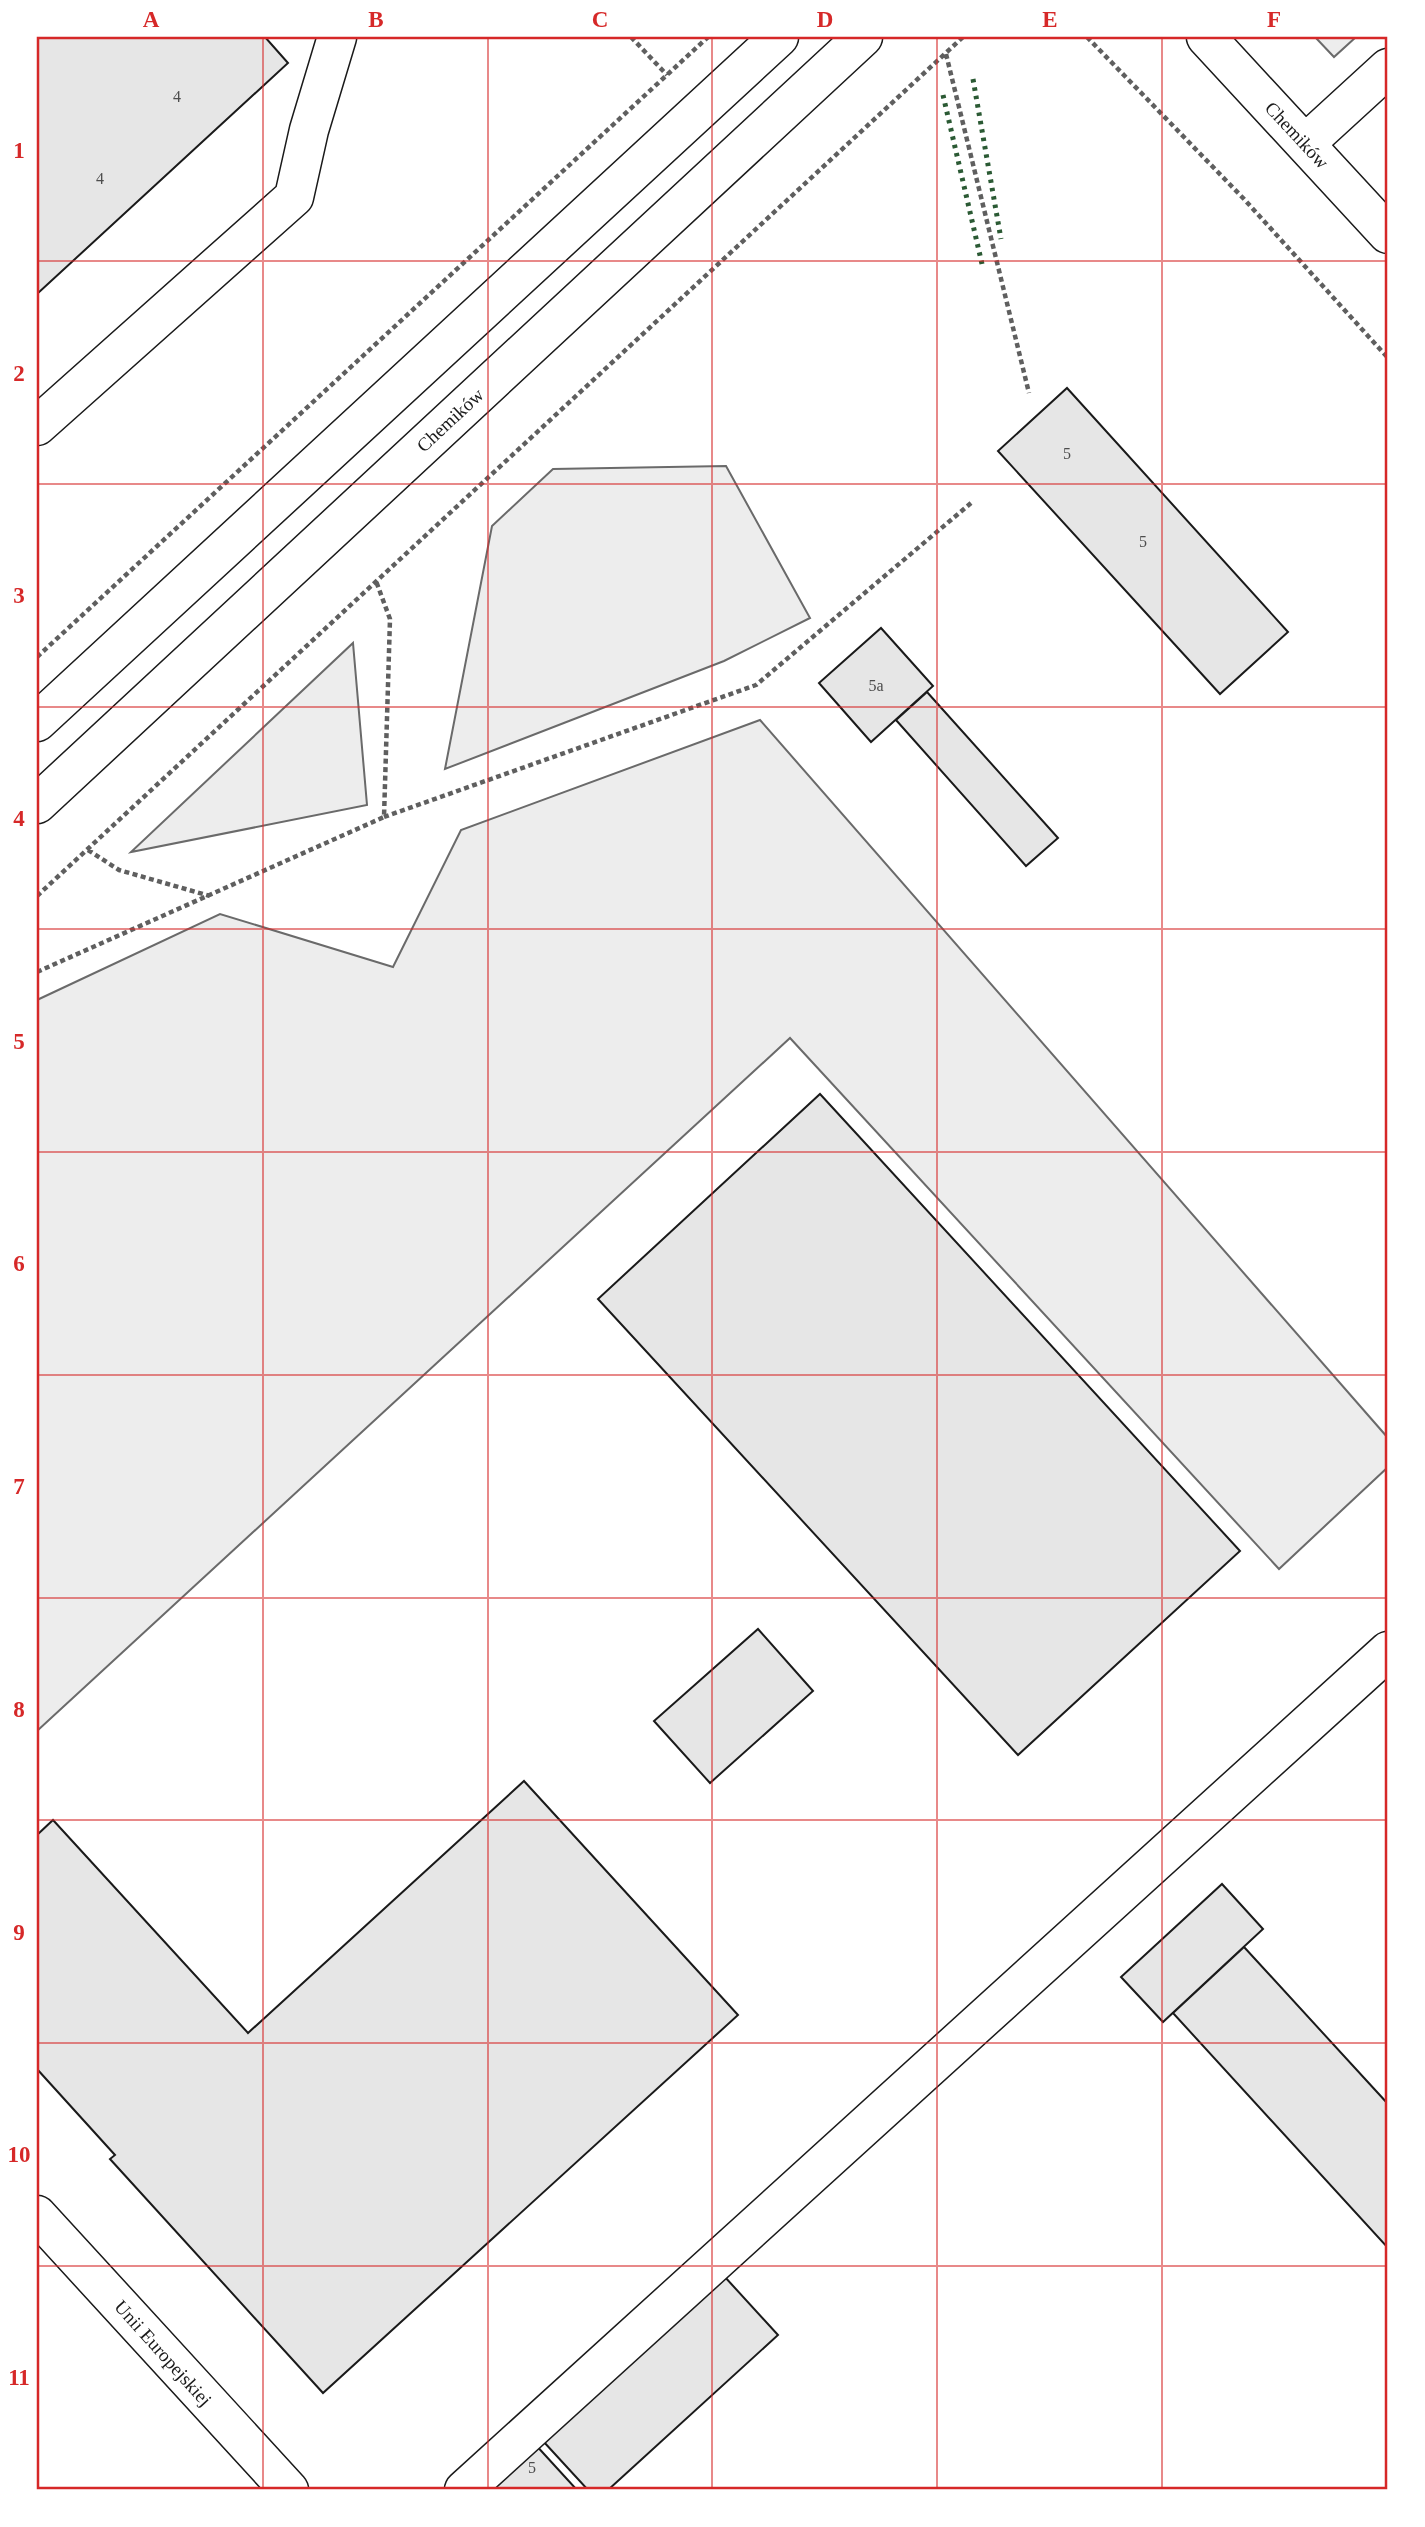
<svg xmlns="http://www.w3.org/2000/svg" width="1425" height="2527" font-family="'Times New Roman',serif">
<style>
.green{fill:#ededed;stroke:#6a6a6a;stroke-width:2}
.building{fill:#e6e6e6;stroke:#1a1a1a;stroke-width:2}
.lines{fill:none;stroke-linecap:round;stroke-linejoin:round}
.minor-casing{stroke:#1a1a1a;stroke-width:41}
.major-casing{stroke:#1a1a1a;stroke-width:41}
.path{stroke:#5f5f5f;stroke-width:4.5;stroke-dasharray:5 3.5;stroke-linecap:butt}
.minor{stroke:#fff;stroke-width:38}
.major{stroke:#fff;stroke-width:38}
.hedge{stroke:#2b5a34;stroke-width:5;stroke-dasharray:3.5 5;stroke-linecap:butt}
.grid{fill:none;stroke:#d62828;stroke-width:2;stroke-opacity:0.55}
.labels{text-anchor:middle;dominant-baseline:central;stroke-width:5;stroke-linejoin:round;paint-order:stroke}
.number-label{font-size:16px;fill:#4d4d4d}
.street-label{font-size:19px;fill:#1a1a1a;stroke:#fff}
.neatline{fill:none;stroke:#d62828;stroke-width:2.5}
.grid-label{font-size:23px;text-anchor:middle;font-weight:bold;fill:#d62828}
</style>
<rect width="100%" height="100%" fill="#fff"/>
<path class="green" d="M1315,37H1356L1334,57Z
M726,466L810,618L724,661L445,769L492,526L553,469Z
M353,643L367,805L131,852Z
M760,720L1388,1438V1467L1279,1569L790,1038L37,1731V1000L220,914L393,967L461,830Z"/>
<path class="building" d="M37,37H265L288,63L37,294Z
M1067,388L1288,632L1220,694L998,451Z
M881,628L933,686L871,742L819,683Z
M927,692L1058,838L1026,866L896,720Z
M820,1094L1240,1551L1018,1755L598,1299Z
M758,1629L813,1691L710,1783L654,1721Z
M524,1781L738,2015L323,2393L110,2159L115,2155L37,2069V1835L53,1820L248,2033Z
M1222,1884L1263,1929L1163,2022L1121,1977Z
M1244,1947L1388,2104V2248L1173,2013Z
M724,2276L778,2335L608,2490H588L543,2441Z
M534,2443L577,2490H482Z"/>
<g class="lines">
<defs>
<path id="minor" d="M1206,37L1388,234
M1305,144L1388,68
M37,426L294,197L309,130L337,37
M37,2215L289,2490
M464,2490L1388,1651"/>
<path id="major" d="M37,722L779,37
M37,804L863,37"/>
</defs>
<use href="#minor" class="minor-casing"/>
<use href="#major" class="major-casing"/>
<path class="path" d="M631,37L667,75
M1087,37L1244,199L1388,358
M946,54L1029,393
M37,657L708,37
M384,817L756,685L971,503
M88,850L119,870L210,896
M37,896L963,37
M37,972L384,817L390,619L376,581"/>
<use href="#minor" class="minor"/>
<use href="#major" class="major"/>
<path class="hedge" d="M973,79L1001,239
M943,95L982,264"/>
</g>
<path class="grid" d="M263,37V2490M488,37V2490M712,37V2490M937,37V2490M1162,37V2490M37,261H1388M37,484H1388M37,707H1388M37,929H1388M37,1152H1388M37,1375H1388M37,1598H1388M37,1820H1388M37,2043H1388M37,2266H1388"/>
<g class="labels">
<g class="number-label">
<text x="177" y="96">4</text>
<text x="100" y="178">4</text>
<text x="1067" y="453">5</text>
<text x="1143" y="541">5</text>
<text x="876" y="685">5a</text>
<text x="532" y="2467">5</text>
</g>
<g class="street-label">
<text transform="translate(1297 135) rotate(47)">Chemików</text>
<text transform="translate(450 420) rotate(-43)">Chemików</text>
<text transform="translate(163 2353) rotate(48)">Unii Europejskiej</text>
</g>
</g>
<rect width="1425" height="2527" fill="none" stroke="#ffffff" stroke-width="77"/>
<rect x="38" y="38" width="1348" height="2450" class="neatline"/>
<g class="grid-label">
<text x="151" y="27">A</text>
<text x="376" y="27">B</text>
<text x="600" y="27">C</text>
<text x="825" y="27">D</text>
<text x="1050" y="27">E</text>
<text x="1274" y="27">F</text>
<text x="19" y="158">1</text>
<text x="19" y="381">2</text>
<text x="19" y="603">3</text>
<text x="19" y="826">4</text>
<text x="19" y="1049">5</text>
<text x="19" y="1271">6</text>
<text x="19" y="1494">7</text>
<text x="19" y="1717">8</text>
<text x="19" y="1940">9</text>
<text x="19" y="2162">10</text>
<text x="19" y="2385">11</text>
</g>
</svg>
